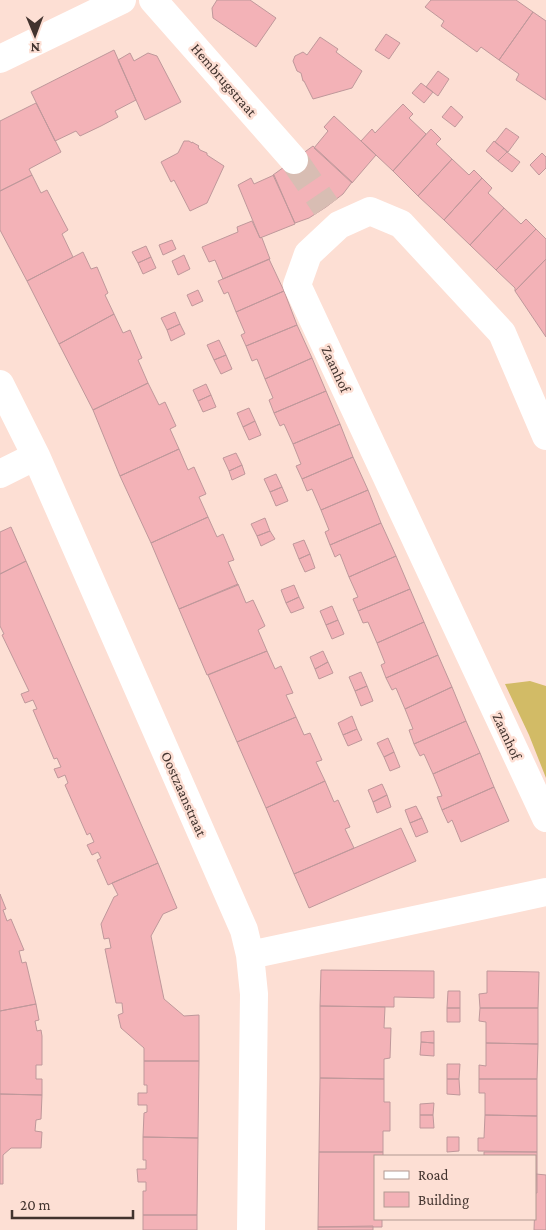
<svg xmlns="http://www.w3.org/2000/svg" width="546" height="1230" font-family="'Crimson Pro',serif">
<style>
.green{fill:#d2bb66}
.building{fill:#f3b2b7;stroke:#bf989b}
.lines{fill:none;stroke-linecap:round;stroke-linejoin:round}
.street-tunnel{stroke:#d8bdb3;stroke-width:28;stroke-dasharray:28 14;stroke-linecap:butt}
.street{stroke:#fff;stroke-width:28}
.labels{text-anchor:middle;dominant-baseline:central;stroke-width:5;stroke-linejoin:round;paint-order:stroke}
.street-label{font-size:15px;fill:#42332e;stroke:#fddfd4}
</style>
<rect width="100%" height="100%" fill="#fddfd4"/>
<path class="green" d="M530,681L546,686V778L529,735L505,684Z"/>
<path class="building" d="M217,0H250L276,18L256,47L213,18L212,8Z
M431,0H516L533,12L499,60L481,47L477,52L441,26L444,21L425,7Z
M533,12L546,21V100L516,80L519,74L499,60Z
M386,34L400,43L389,59L375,50Z
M320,37L338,49L336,52L362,71L352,88L313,99L304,81H303L301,73L297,71L293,61L295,56L303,52L307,55Z
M114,50L136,100L115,111L118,117L101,126L80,136L76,131L55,141L31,92Z
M130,53L134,61L148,53L157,56L181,102L145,120L118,60Z
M438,71L449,79L438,96L426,87Z
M421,83L433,92L424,103L412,93Z
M36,103L61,152L29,169L32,175L0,191V121Z
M403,104L413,114L409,118L426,134L393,171L361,141L372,129L375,133Z
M451,106L463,117L455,127L442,117Z
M334,116L376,155L352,183L314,148L328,131L324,127Z
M506,128L519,137L508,152L495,142Z
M431,129L441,139L436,144L452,159L418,196L393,171Z
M184,141H189L192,143V142L199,146L198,147L200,150L207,153V155L224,166L207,203L190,211L174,180L171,182L161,162L178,153Z
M494,141L507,152L498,161L486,151Z
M313,146L352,182L343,194L326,207L309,218L295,223L273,175Z
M507,152L520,162L512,172L498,161Z
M542,153L546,157V168L539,175L530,165Z
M452,159L469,175L474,170L482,178L444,220L418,196Z
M32,175L41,193L47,190L68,230L62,234L73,257L27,281L0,230V191Z
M274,175L295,224L260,238L238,185L251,178L254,184Z
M482,178L492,188L488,193L504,208L470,245L444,220Z
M504,208L521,224L526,219L536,229L496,270L470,245Z
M252,221L260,238L261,237L262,238L270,259L223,279L215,260L209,262L202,247L238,232L237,227Z
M536,229L546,239V259L515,291V288L496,270Z
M172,240L176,249L163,255L159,245Z
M146,246L151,257L138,263L132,252Z
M83,252L91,269L97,267L108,293L105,295L114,314L59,344L27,281Z
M184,255L190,269L178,275L172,261Z
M151,257L156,268L143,274L138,263Z
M269,259L284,291L236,312L228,292L224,294L218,281Z
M546,259V337L515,291Z
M198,290L203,301L192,306L187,295Z
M284,291L297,325L246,346L241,335L245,333L236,312Z
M175,312L180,324L167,330L161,318Z
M114,314L123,333L130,330L142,358L138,360L148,383L93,410L59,344Z
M180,324L185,334L171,341L167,330Z
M297,325L312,358L265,379L257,359L252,361L246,346Z
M219,340L226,355L214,360L207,345Z
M226,355L232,369L221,374L214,360Z
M312,358L326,391L274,413L269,400L273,398L265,379Z
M148,383L159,405L165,402L176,426L170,429L179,449L120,476L93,410Z
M206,384L211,395L198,401L193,390Z
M326,391L340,424L293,444L284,424L280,426L274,413Z
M211,395L216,407L203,412L198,401Z
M249,408L255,421L243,427L237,413Z
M255,421L261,435L249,440L243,427Z
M340,424L353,457L302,479L296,466L301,464L293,444Z
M179,449L188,470L194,467L206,494L199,497L208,517L151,543L120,476Z
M236,453L242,465L229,471L223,458Z
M353,457L368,490L321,510L312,489L307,491L302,479Z
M242,465L245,474L232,480L229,471Z
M276,474L282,487L270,492L264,479Z
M282,487L288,501L276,506L270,492Z
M368,490L381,523L330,545L325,532L329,530L321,510Z
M208,517L217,537L223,534L234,560L228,562L238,585L179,609L151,543Z
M265,518L270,531L257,536L251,524Z
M381,523L396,556L349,577L340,554L335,557L330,545Z
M11,527L26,561L0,574V532Z
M270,531L275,539L261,546L257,536Z
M304,540L310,554L299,559L293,544Z
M310,554L315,568L305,572L299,559Z
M396,556L410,589L358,611L353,599L358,597L349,577Z
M26,561L158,863L108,885L97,860L101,858L98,852L92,855L87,845L94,842L90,833L87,835L65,785L68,783L65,775L58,778L54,769L61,767L57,758L54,759L33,710L37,709L33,700L25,703L21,694L29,691L2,635L4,634L0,626V574Z
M238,584L246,603L253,600L265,626L258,630L267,651L207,675L179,609Z
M294,585L299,597L286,603L281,590Z
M410,589L424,622L377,643L368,622L363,623L358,611Z
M299,597L304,608L291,613L286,603Z
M332,606L338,620L326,625L320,611Z
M338,620L344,634L332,639L326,625Z
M424,622L438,655L386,678L381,665L385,663L377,643Z
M267,651L275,669L281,666L293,693L286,695L296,717L237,742L208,675Z
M323,651L328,662L315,669L310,657Z
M438,655L452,687L405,709L396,688L392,690L386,678Z
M328,662L333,673L319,679L315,669Z
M361,672L367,686L355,691L349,677Z
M367,686L373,701L361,706L355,691Z
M452,687L466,721L414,744L409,730L413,729L405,709Z
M352,716L357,729L343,735L338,723Z
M296,717L304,735L310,733L322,760L316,762L325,781L266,808L237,742Z
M466,721L480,753L433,774L424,754L420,756L414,744Z
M357,729L362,740L348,746L343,735Z
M388,738L394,752L384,757L377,743Z
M394,752L400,767L390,771L384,757Z
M480,753L494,787L442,810L437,797L442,796L433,774Z
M325,781L334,802L338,800L350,827L345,829L354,848L294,874L266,808Z
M382,784L387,795L373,802L368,790Z
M494,787L509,821L461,842L452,820L448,823L442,810Z
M387,795L391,807L377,813L373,802Z
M416,806L422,818L410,823L405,810Z
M422,818L428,832L416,837L410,823Z
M401,828L416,861L309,908L294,874Z
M158,863L177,908L163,914L151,936L164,999L184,1016L199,1015V1061H144V1048L121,1028L118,1015L123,1013L122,1003H116L105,949L111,948L109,938L104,939L101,924L114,897L118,895L112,883Z
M0,894L6,909L3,910L7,921L11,919L24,950L19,951L22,963L26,962L36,1004L0,1011Z
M321,970L434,971V998L394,997V1007L320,1006Z
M487,971L539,972L538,1008H480L479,994L487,993Z
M448,991H460V1008H447Z
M36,1004L39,1020L35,1021L37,1031L41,1030L42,1036V1065H36V1079H42V1095L0,1094V1011Z
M320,1006L385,1007L384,1028H391L390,1058L384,1059V1079L320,1078Z
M447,1008H460V1022H447Z
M480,1008H538V1044L486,1043V1022L479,1021Z
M434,1031V1043L421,1042V1032Z
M421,1042L434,1043V1056L420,1055Z
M486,1043L538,1044L537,1079H479V1065L486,1066Z
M144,1061H199L198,1138L143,1137L144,1113L147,1112V1105H138V1093H147V1085H144Z
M447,1064H460L459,1079H447Z
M320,1078L384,1079V1102H390V1131H383V1152H319Z
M447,1079H459L460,1095L447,1094Z
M479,1079H537V1116L485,1115V1093H479Z
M0,1094L42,1095L41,1119L36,1120L35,1131L42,1132L41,1148H11L3,1155V1184H0Z
M434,1103L433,1115H420V1104Z
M420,1115H433L434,1128H420Z
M485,1115L537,1116V1152L478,1151V1138H484Z
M143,1137L198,1138L197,1215H143V1191H146V1182H138L137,1169H146V1160H143Z
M447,1137H459V1151L447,1152Z
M319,1152H383V1156H375V1219H382V1227H318Z
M484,1152H537V1193H535V1156H484Z
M536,1174L546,1175V1230H534Z
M143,1215H197V1230H143Z
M373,1226V1230H318V1227Z"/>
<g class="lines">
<path class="street-tunnel" d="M294,160L326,207"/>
<path class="street" d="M153,0L294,160
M0,59L122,0
M0,384L36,456L244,930L250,955L254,994L251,1230
M546,436L502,333L401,224L370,211L339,225L308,254L297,285L546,818
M0,474L36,456
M250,955L546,892"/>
</g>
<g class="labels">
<g class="street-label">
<text transform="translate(224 80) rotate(49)">Hembrugstraat</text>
<text transform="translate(336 369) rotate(65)">Zaanhof</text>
<text transform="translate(507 736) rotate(65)">Zaanhof</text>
<text transform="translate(184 794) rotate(66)">Oostzaanstraat</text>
</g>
</g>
<rect x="374" y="1155" width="162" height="65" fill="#fddfd4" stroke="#b29a92"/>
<rect x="384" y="1171" width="25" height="8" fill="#ffffff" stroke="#b29a92"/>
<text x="418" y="1180" font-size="15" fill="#42332e">Road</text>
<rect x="384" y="1192" width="25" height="15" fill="#f3b2b7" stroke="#b29a92"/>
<text x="418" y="1205" font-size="15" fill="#42332e">Building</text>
<g transform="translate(35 35) rotate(179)" stroke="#fddfd4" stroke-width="4" paint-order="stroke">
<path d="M0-4L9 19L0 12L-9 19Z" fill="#42332e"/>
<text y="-8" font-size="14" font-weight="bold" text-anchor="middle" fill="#42332e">N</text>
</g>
<path d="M12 1210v8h121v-8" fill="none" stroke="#42332e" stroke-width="2.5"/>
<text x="20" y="1210" font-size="15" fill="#42332e" stroke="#fddfd4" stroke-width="4" paint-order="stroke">20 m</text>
</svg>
